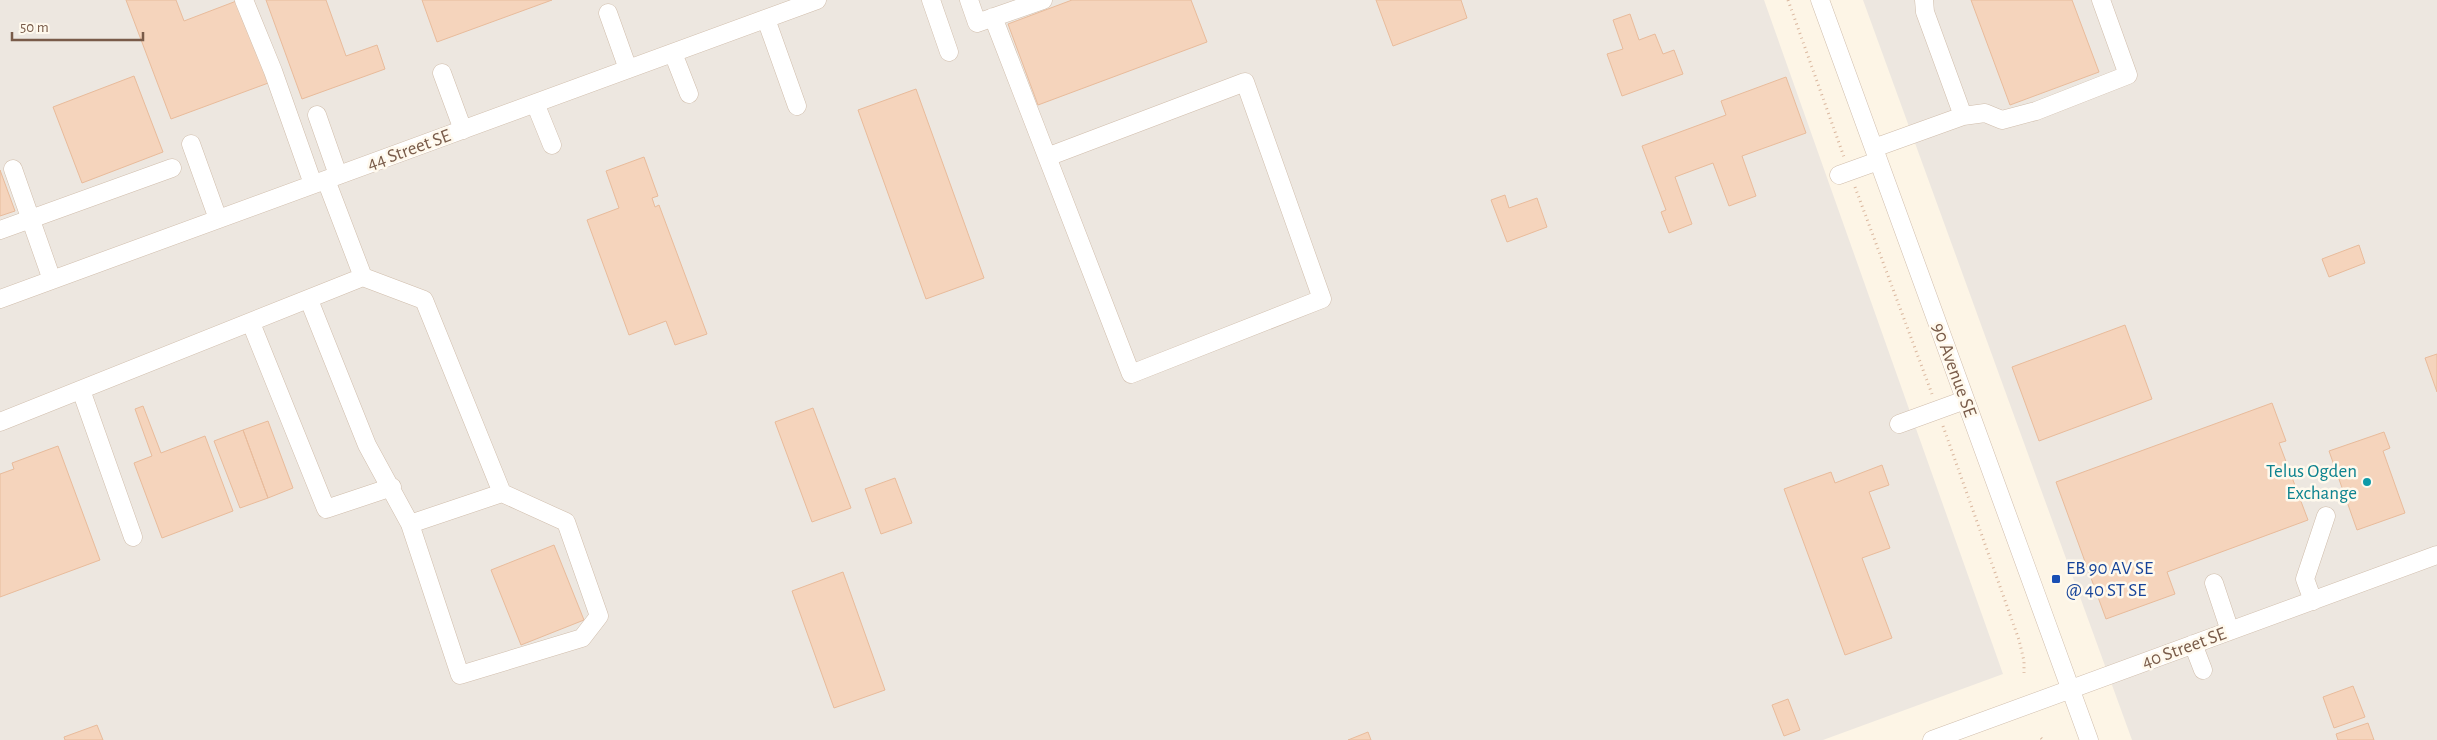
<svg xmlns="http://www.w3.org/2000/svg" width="2437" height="740" font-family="'Alegreya Sans',sans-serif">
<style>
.industrial{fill:#ede7e0}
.building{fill:#f5d4bc;stroke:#e8bb9b}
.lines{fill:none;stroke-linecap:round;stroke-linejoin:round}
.minor-casing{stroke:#d0bdab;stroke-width:19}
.path{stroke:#dab79e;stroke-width:3;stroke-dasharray:1 4;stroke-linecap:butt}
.minor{stroke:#fff;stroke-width:18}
.culture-dot{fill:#0f9aa8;stroke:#fff9ed;stroke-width:2}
.transit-dot{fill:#1a4fb4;stroke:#fff9ed;stroke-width:2}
.labels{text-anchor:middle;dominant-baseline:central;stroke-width:5;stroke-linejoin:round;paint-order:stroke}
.street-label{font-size:19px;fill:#795b49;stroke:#fff9ed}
.culture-label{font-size:19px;fill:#0d838f;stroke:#fff9ed;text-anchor:end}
.transit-label{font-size:19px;fill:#164399;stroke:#fff9ed;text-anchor:start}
</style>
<rect width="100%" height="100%" fill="#fdf5e6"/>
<path class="industrial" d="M0,0H1764L2003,674L1823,740H0Z
M1863,0H2437V740H2132Z"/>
<path class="building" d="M126,0H176L184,21L239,0L271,82L171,119Z
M266,0H326L346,56L377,45L385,69L302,99Z
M422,0H552L437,42Z
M1072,0H1191L1207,42L1038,105L1008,24Z
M1376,0H1461L1467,18L1393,46Z
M1971,0H2072L2099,72L2010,105Z
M1630,14L1639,40L1655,34L1663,54L1674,50L1683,74L1622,96L1607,54L1623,49L1613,20Z
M134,76L163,152L82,183L53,107Z
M1786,77L1806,133L1742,156L1756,196L1729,206L1713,163L1675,177L1692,224L1669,233L1661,212L1666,210L1642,146L1726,115L1721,101Z
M916,89L984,278L926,299L858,110Z
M644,157L658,196L652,198L655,207L659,205L707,334L675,345L666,321L629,335L587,220L619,208L606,171Z
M0,170L15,211L0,216Z
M1505,195L1509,208L1537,198L1547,227L1507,242L1491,200Z
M2359,245L2365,263L2329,277L2322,259Z
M2125,325L2152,399L2039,441L2012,367Z
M2437,354V392L2425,358Z
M2272,403L2286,441L2279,443L2308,520L2167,572L2175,594L2106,619L2056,482Z
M143,406L161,453L205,436L233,511L162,538L134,463L152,456L135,409Z
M813,408L851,508L812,522L775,422Z
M268,421L293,488L268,498L243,430Z
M243,430L268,498L240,508L214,441Z
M2384,432L2390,448L2383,451L2405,513L2357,530L2329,451Z
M58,446L100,560L0,597V474L14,469L12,463Z
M1882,465L1889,485L1869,492L1890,548L1862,558L1892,638L1845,655L1784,489L1831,472L1835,483Z
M895,478L912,523L881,534L865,489Z
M554,545L584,620L521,645L491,570Z
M843,572L885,690L834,708L792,591Z
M2353,686L2365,717L2334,728L2323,697Z
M1788,699L1800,730L1784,736L1772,705Z
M2368,723L2374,740H2338L2336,734Z
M97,725L103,740H65L64,737Z
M1368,732L1371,740H1348Z"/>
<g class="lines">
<defs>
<path id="minor" d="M244,0L273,71L313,184
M931,0L949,52
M969,0L977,23L1043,0
M1820,0L2089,740
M1924,0L1925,12L1963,116
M608,13L628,69
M993,17L1131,374L1322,299L1245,82L1047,157
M766,19L797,106
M673,53L689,94
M442,73L463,130
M535,103L552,145
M317,115L338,175
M191,144L218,219
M1874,148L1963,116L1985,113L2002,120L2036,111L2128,75L2101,0
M13,169L52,280
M1839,175L1878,161
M326,180L363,277
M0,230L172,168
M0,299L817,0
M251,323L326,509L392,487
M81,390L133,537
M0,422L363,277L424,300L502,493L566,522L599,616L582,638L460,675L410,524L367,445L309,300
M1899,424L1965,400
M410,524L502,493
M2214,583L2230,631
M2313,601L2305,579L2326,516
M2193,644L2203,670
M1932,740L2437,555"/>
</defs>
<use href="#minor" class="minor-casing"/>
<path class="path" d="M1788,0L1844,157
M1855,187L1932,394
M1943,426L2019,640L2024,661V673
M2041,738L2043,740"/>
<use href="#minor" class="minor"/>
</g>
<circle class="culture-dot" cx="2367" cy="482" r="5"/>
<rect class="transit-dot" x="2051" y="574" width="10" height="10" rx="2.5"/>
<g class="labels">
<g class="street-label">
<text transform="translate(409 150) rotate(-20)">44 Street SE</text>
<text transform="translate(1954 370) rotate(70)">90 Avenue SE</text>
<text transform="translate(2184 648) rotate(-20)">40 Street SE</text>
</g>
<g class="culture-label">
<text x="2357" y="471">Telus Ogden<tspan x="2357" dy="22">Exchange</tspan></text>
</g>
<g class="transit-label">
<text x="2066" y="568">EB 90 AV SE<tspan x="2066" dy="22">@ 40 ST SE</tspan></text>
</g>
</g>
<path d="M12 32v8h131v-8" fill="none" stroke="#795b49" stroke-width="2.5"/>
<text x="20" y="32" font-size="15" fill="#795b49" stroke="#fff9ed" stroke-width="4" paint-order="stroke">50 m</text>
</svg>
